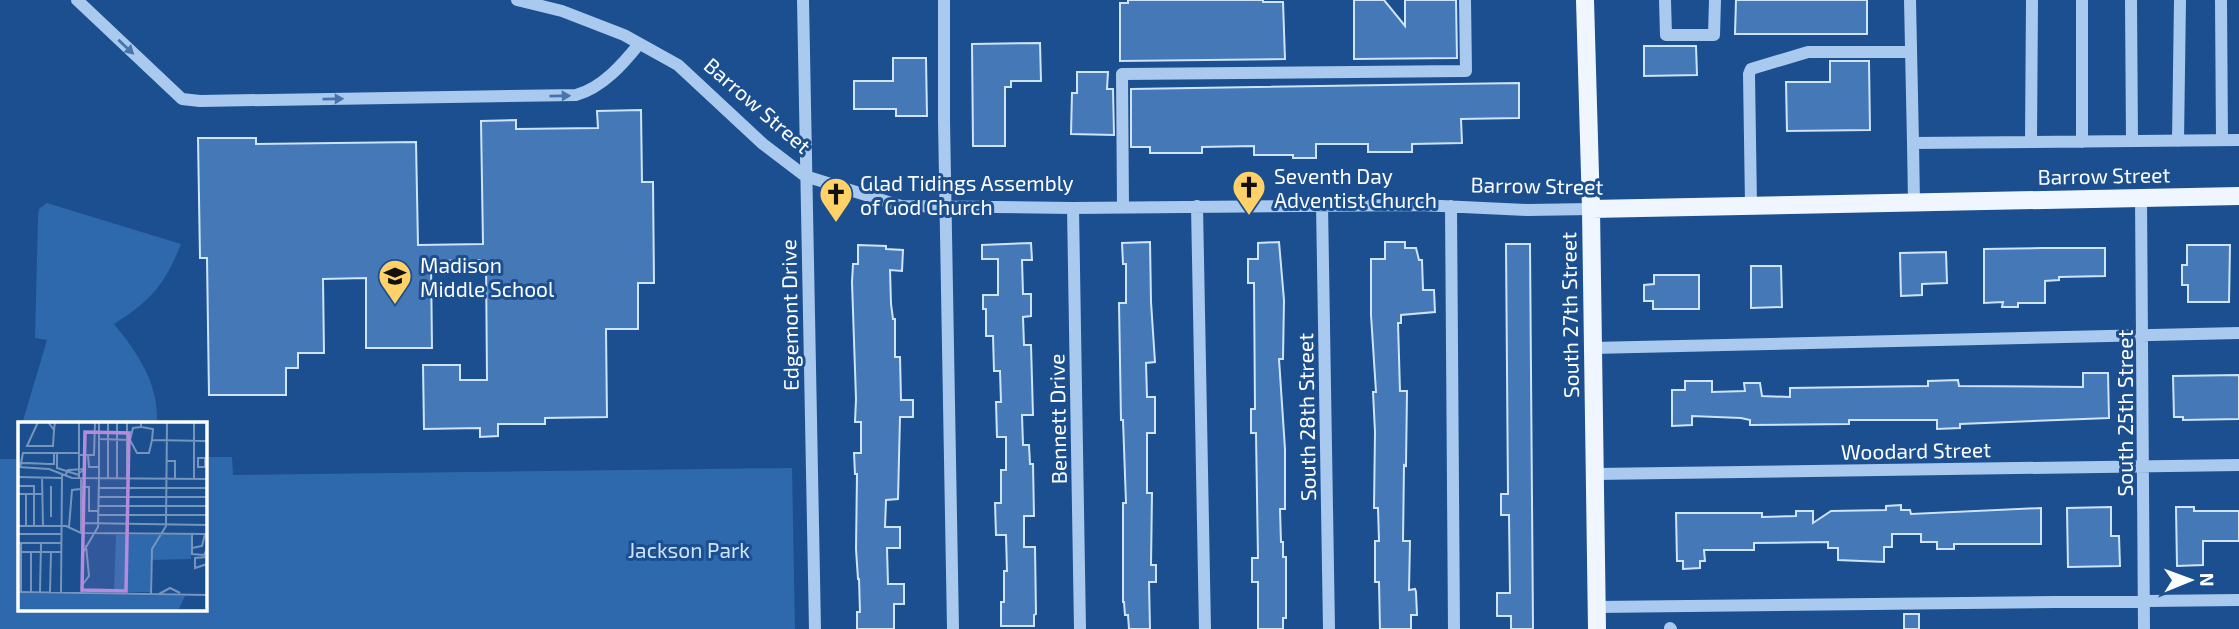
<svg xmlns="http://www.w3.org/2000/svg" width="2239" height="629" font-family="'Exo 2',sans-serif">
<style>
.green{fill:#2e69ad}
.building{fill:#4478b7;stroke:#cfe3fa;stroke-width:2}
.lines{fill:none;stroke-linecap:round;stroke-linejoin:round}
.minor{stroke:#a9c9ee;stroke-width:12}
.major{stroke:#f0f6ff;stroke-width:18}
.oneway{fill:#4674ac}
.labels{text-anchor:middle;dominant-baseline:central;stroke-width:6;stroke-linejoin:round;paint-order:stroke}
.street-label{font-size:21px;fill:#fff;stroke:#1b4f8f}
.poi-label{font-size:21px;fill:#fff;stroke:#1b4f8f;text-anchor:start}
.park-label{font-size:21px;fill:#cfe3fa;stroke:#1b4f8f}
.inset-road{fill:none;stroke:#7695bc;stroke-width:2}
.view{fill:#b68bdc;fill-opacity:0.15;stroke:#b68bdc;stroke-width:3.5}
.inset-edge{fill:none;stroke:#fff;stroke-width:3.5}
</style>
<rect width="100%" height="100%" fill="#1b4f8f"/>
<path class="green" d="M47,203L181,244C165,284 151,301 114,324C138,353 159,384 157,424H22L47,340L35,338L38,217L39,209Z
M205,457H232L233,475L792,468L795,629H0V459H19V610H205Z"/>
<path class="building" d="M1128,0H1263V2H1283L1285,59L1120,61V3H1128Z
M1354,0H1384L1405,26V0H1456L1457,58L1354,59Z
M1736,0H1867V34H1735Z
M1040,43L1041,81H1011V87H1005V146H973L972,44Z
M1644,46H1696L1697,75L1644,76Z
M893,58H926L927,116H896V109H854V81H893Z
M1830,61H1869L1870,130L1787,131L1786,82H1830Z
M1077,72H1108L1107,89H1113L1114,135L1071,134L1072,93H1077Z
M1519,83V118L1461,119L1462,143L1412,144V152H1368V144H1316V158H1293V155H1254V146L1202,147V153H1150V147H1131V89Z
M641,110L642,182H653L654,283H638V329H606L607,417L545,418V424H498V436L480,437V428L424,429L423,365H460V380H487L486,260L431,261L432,348H366V278L323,279L324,353H298V368H286V395H209L207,258H200L198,138H256V144L416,142L418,245L483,244L481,121L516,120V129L598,128L597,111Z
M1150,242L1151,302L1155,362L1146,363L1147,397H1155V433H1147V493H1152L1151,565H1156V582H1149L1150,629H1129L1128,615H1125L1124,602H1123V503H1126L1123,420H1121L1119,303H1126V264H1123L1122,243Z
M1279,242L1284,300L1283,359H1279L1285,449V509H1280L1281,542H1283V557H1286V618H1283V629H1258V582H1252V558H1258L1256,433H1251V409H1255L1254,283H1248V259H1258V243Z
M1385,242H1405V248H1416L1419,260H1422L1423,290H1434L1435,312L1401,315V323H1398L1400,391H1407L1406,466L1404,465L1403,541H1410L1409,590L1415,589L1416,592L1417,615H1411V629H1380L1379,582H1375V541H1379L1378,508H1374L1375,432L1373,392H1376L1371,315V259H1385Z
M1031,243L1032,260H1022L1023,294H1031V316L1023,317L1024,345H1031L1033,415H1022L1023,445H1029L1030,464H1033L1034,516H1024V547H1035L1036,614L1034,615V626H1001V602H1004V571H1007L1006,535H996L995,503H1001V470H1006V437H997L996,402H1001L1000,371H994L993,336H986V309H983V295H998V259H982V245Z
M1506,244H1530L1533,629H1511V616H1497V593H1510L1509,515H1501V494H1508Z
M858,245L886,246V249L903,250L902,271L890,270L891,304L893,319H895V357H900L901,400H913V417H900L898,499L886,500L885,527H900V548H887L888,584H904V604H894V629H857V612H860L859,579H858L856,549L857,474H855L854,453H861V422H855L856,399L852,282L853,264H858Z
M2187,245H2230L2229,302H2188V285H2182V265H2187Z
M2043,248H2105V276L2059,277V280L2045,281V303H2018V307H2002L2003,302L1984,303V249Z
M1946,252L1947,283L1922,284V295L1901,296L1900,253Z
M1751,266H1781L1782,307L1751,308Z
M1654,275H1699V309H1653V301H1644V285L1654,284Z
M2083,373H2108L2109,418L1960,424V428L1937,429V420H1849V424L1750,425V420L1741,418L1692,416V425L1672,426V390H1685V381H1712V392L1745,391L1744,383H1760L1762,396L1790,397V388L1928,386V381L1958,380L1959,386L2083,387Z
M2239,375V419L2183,420V417H2174L2173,376Z
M1901,505V510H1910L1911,514L2041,508V544H1954V549H1937V542H1921V534H1892V547H1884V562L1838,560V548H1828V542L1754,543V550H1704L1705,561H1700V568L1683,569V561H1677L1676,513H1762V517L1796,516V511H1813V523L1831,511L1886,510V506Z
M2111,507V536H2119L2120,566L2068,567L2067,508Z
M2176,507H2194V511H2239V541H2203V565L2177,566Z
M1904,614H1919V629H1904Z"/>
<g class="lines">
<path class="minor" d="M77,0L182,99L200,101L576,95C602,88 623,64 639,44
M517,0L562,11L624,35L678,65L763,144L805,176L901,206L1073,208L1420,205L1527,210L1591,209
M803,0L815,629
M944,0V120L953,629
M1665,0L1666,35H1714L1715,0
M1910,0L1913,143L2239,140
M2131,0L2132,141
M2221,0L2222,140
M2178,141L2180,0
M2031,142L2032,0
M2082,142V0
M1913,143L1914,202
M2141,197L2144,629
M1322,204L1329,629
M1751,205L1749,74L1751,69L1808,52H1911
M1197,206L1205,629
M1451,206L1454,629
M1123,207L1122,74L1466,71L1465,0
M1073,208L1080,629
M1592,348L2239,333
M1594,474L2239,465
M1596,607L2239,600
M1670,628L1671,629"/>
<path class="major" d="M1585,0L1591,209L1597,629
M1591,209L2239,196"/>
</g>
<defs><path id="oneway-solid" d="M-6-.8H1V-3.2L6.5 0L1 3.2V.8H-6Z" transform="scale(1.75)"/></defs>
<g class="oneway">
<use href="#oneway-solid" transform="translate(126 47) rotate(43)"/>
<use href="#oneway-solid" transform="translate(560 96) rotate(-1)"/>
<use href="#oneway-solid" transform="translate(333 99) rotate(-1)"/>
</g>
<defs>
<symbol id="church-pin" viewBox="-11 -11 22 30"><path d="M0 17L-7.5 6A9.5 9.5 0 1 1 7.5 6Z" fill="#ffd166" stroke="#1b4f8f"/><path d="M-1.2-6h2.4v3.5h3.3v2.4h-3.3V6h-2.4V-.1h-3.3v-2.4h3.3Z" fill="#111"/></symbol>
<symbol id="school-pin" viewBox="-11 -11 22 30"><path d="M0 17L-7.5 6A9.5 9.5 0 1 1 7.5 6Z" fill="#ffd166" stroke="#1b4f8f"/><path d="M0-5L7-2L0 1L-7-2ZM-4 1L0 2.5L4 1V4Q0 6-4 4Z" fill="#111"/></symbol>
</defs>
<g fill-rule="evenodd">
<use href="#church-pin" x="1230" y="168" width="38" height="52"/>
<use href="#church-pin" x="817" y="175" width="38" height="52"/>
<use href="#school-pin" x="376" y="257" width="38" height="52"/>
</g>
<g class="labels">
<g class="street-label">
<text transform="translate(758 105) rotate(41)">Barrow Street</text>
<text transform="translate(2104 175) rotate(-1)">Barrow Street</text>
<text transform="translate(1537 185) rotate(1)">Barrow Street</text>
<text transform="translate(789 315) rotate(-91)">Edgemont Drive</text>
<text transform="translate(1569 315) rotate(-91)">South 27th Street</text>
<text transform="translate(2124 413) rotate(-90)">South 25th Street</text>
<text transform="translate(1306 417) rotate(-91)">South 28th Street</text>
<text transform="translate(1057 419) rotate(-91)">Bennett Drive</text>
<text transform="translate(1916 450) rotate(-1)">Woodard Street</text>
</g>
<g class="poi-label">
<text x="1274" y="175">Seventh Day<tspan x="1274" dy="24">Adventist Church</tspan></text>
<text x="860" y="182">Glad Tidings Assembly<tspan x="860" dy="24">of God Church</tspan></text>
<text x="420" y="264">Madison<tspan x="420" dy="24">Middle School</tspan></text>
</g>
<g class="park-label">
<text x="689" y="549">Jackson Park</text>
</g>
</g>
<g transform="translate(18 422)">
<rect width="189" height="189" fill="#1b4f8f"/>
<path d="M98,113H173V137L133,138L132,170H96ZM0,171L167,174L160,189H0Z" fill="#2e69ad"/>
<path class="inset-road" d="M20,0L9,24H35L36,8M22,0H30L36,8L37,0M81,0V56M90,0V56M123,0V5L135,7L134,18M80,17L112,18L115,6L123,5M112,18L119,31H131L134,18L189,19M39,31V46L61,53M61,33H76L77,0M70,33L71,45H81M187,36V45H180V36H189M149,39H157V56M2,41L36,42V31M9,41L30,42M0,45L31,47L54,56L189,57M2,46L5,31H61M47,54L50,48L68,47L61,51M0,55L43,56M24,55L25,104M61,56V0M99,56V0M109,56V0M176,57V0M0,64H16V104M63,65H71V89H80M80,66H189M0,72H25M80,75H189M80,84H189M80,93H189M33,95V64M63,101L189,103M0,104H48L63,111L189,112M8,104V72M51,105L54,68L63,67M63,111V56M0,112H43M174,112V132L186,133L189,127M0,121H43M174,126L184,124L187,112M0,130H43M189,135L177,136V146L189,142M65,162L71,154L68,123M0,170L189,173M3,170V121M13,170V130M22,170L23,121M32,170L33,130M43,170L44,53M64,170V132L80,105L81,56M133,172L134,127L148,104L149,0M141,172L152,166L162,171"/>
<path class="view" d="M67,10L111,11L108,169L64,168Z"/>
<rect width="189" height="189" class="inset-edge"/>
</g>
<g transform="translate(2190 580) rotate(89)" stroke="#1b4f8f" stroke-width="5" paint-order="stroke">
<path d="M0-5L12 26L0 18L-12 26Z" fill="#ffffff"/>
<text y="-10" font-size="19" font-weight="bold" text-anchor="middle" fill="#ffffff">N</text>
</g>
</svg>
